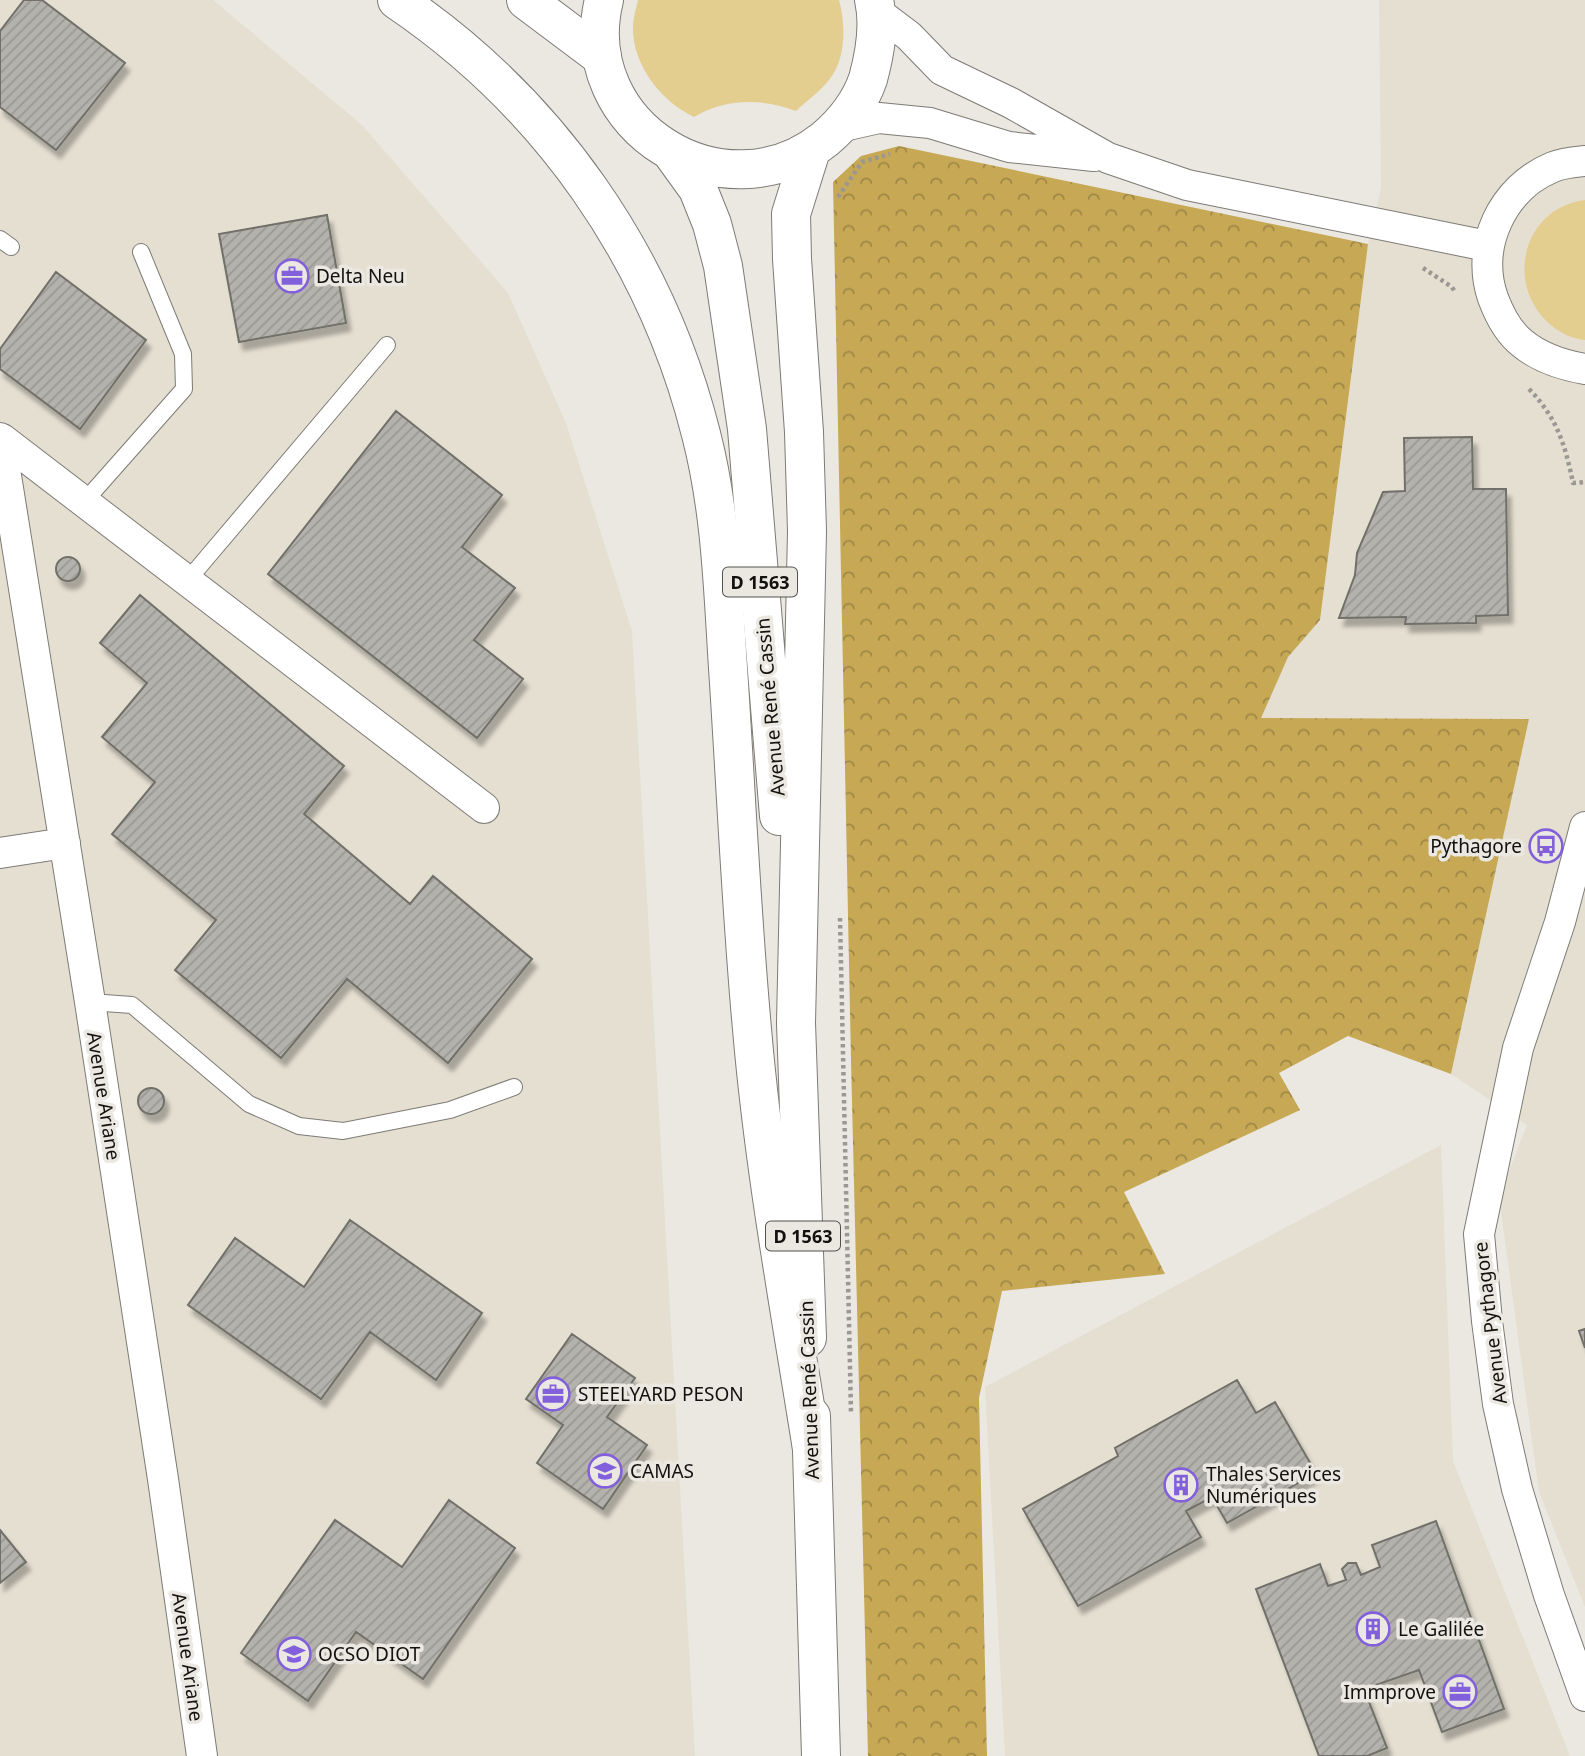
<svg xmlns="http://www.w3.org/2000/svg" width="1585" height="1756" font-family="'Noto Sans',sans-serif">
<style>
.built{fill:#e4dfd1}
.green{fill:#e3cd8f}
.forest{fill:url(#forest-crowns)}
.building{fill:url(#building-hatch);stroke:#716f69;stroke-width:2;filter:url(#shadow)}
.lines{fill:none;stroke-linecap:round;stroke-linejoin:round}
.service-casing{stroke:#7d7b75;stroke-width:18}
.minor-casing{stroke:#7d7b75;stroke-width:32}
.primary-casing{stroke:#7d7b75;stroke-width:40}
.motorway-casing{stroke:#7d7b75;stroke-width:40}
.path{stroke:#9b9894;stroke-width:4.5;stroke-dasharray:3.5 3.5;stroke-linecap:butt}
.service{stroke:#fff;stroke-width:16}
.minor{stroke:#fff;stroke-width:30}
.primary{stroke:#fff;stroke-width:38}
.motorway{stroke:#fff;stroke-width:38}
.labels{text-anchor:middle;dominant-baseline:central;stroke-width:7;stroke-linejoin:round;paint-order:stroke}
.shield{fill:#ebe8e2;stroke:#53524e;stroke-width:2}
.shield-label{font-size:18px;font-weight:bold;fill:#12110f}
.poi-label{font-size:19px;fill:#12110f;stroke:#ebe8e2;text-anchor:start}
.street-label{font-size:19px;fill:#12110f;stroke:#ebe8e2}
</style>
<defs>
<pattern id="forest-crowns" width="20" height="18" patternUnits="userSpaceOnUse" patternTransform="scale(1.75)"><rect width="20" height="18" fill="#c6a855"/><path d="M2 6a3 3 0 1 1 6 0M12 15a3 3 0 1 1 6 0" fill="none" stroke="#9f8745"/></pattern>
<pattern id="building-hatch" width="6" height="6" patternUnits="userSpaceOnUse" patternTransform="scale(1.75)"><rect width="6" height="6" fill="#b4b2ac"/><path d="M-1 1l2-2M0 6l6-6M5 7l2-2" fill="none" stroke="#9a9893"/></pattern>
<filter id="shadow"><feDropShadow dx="4.5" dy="8" stdDeviation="2" flood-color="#0004"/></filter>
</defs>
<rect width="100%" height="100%" fill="#ebe8e2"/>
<path class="built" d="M0,0H213L362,125L508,293L566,423L632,631L695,1756H0Z
M1379,0H1585V1607L1539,1492L1499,1197L1527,1125L1451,1074L1529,719L1260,718L1288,657L1320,619L1368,244L1381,188Z
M1441,1145L1453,1461L1570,1756H1005L985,1387Z"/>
<path class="green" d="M638,0H839C846,25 846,59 829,80C820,92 806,101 796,111C762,98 725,98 694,117C661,102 632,64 633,27C633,18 636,9 638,0Z
M1585,200V340C1573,339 1560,333 1551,325C1504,286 1522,208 1585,200Z"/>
<path class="forest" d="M899,146L1368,244L1320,620L1288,657L1261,718L1529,719L1451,1074L1348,1036L1279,1073L1300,1110L1124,1192L1165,1274L1002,1291L979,1398L987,1756H868L851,1061L833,182L861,156Z"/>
<path class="building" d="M24,0H42L125,63L56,150L0,107V31Z
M327,215L346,323L239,342L219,234Z
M56,272L146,340L80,429L0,369V349Z
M396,411L502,495L462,547L515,588L474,640L523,679L477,738L268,574Z
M1472,437L1473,489H1506L1508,615L1476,616V623L1405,624L1406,617L1339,618L1355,575L1357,553L1383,492L1405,491L1404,438Z
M56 569a12 12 0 1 1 24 0a12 12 0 1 1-24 0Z
M140,595L344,766L304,814L410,904L433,876L532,959L448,1063L347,979L281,1058L175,970L216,920L112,834L155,782L102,737L147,683L100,643Z
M138 1101a13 13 0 1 1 26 0a13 13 0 1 1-26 0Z
M350,1220L482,1313L436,1380L370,1332L321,1399L188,1305L235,1238L304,1287Z
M1585,1329V1348L1579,1331Z
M572,1334L635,1378L607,1417L647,1445L603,1509L537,1463L563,1425L526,1399Z
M1237,1380L1256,1413L1275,1402L1316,1473L1227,1523L1212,1497L1186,1511L1201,1537L1078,1606L1023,1509L1118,1456L1115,1448Z
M449,1500L515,1548L423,1679L356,1632L308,1701L241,1653L335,1520L402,1567Z
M1436,1521L1504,1709L1442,1732L1419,1670L1364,1689L1387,1748L1367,1756H1319L1256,1589L1320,1564L1328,1586L1346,1580L1342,1569L1348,1563H1356L1361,1575L1380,1567L1372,1545Z
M0,1530L26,1562L0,1583Z"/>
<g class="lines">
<defs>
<path id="service" d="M0,239L11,247
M84,502L184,389L183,354L141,252
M187,581L387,345
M90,1002L132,1005L249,1104L299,1126L343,1131L450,1110L514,1087"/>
<path id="minor" d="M876,11L909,36L942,70L1011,103L1108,158L1187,185L1487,246
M839,127L879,118L930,123L1009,147L1094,156
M1585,161C1575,162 1563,163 1553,167C1502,188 1475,246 1493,298C1499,314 1508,332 1522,343C1540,358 1562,365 1585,369
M0,438L90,1002L163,1479L202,1756
M2,439L484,808
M1585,827L1560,922L1518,1048L1479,1234L1487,1321L1498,1404L1517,1489L1549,1595L1585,1696
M0,853L65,843"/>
<path id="primary" d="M604,0C573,127 724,220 825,139C844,123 860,102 868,79C875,53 880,26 874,0
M672,153L698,189L712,224L723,266L747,429L779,816
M807,1338L796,1023L807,531L804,432L792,259L791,214L811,150
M811,1416L821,1756"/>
<path id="motorway" d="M397,0C549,103 656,256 701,434C721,511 723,590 728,668C736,788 741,909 752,1029C764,1170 790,1310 812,1449
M526,0L602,57"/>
</defs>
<use href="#service" class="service-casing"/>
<use href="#minor" class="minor-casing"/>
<use href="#primary" class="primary-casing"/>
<use href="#motorway" class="motorway-casing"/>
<path class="path" d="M838,197L862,162L890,154
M1423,268L1452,287L1455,292
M1529,389C1557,418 1565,444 1573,483L1585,482
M840,918L851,1413"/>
<use href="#service" class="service"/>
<use href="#minor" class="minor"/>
<use href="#primary" class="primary"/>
<use href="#motorway" class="motorway"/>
</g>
<defs>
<symbol id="office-ring" viewBox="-11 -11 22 22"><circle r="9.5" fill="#ebe8e2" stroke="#8260db" stroke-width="1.5"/><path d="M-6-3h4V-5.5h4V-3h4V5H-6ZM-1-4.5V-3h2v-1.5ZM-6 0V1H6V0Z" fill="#8260db"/></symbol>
<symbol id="bus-ring" viewBox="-11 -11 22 22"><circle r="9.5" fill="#ebe8e2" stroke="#8260db" stroke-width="1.5"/><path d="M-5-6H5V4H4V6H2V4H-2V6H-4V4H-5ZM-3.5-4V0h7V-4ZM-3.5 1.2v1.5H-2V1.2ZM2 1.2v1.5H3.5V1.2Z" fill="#8260db"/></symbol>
<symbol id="school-ring" viewBox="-11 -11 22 22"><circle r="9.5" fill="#ebe8e2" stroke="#8260db" stroke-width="1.5"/><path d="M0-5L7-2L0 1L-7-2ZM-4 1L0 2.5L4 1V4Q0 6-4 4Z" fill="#8260db"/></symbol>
<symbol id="building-ring" viewBox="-11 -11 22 22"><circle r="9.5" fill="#ebe8e2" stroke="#8260db" stroke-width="1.5"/><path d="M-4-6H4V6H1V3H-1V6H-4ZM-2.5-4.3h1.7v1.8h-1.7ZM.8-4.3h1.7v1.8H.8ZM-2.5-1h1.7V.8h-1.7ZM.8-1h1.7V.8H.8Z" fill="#8260db"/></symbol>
</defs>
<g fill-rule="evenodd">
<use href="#office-ring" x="273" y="257" width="38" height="38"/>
<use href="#bus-ring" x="1527" y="827" width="38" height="38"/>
<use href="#office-ring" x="534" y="1375" width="38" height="38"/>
<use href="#school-ring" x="586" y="1452" width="38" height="38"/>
<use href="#building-ring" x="1162" y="1466" width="38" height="38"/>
<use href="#building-ring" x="1354" y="1610" width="38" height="38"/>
<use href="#school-ring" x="275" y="1635" width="38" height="38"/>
<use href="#office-ring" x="1441" y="1673" width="38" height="38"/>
</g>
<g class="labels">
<g class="shield">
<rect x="723" y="567.5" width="74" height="29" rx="5"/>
<rect x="766" y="1221.5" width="74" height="29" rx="5"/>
</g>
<g class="shield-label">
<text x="760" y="582">D 1563</text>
<text x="803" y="1236">D 1563</text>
</g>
<g class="poi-label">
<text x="316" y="276">Delta Neu</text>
<text x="1522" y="846" text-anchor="end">Pythagore</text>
<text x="578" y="1394">STEELYARD PESON</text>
<text x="630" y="1471">CAMAS</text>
<text x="1206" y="1474">Thales Services<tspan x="1206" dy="22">Numériques</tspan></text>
<text x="1398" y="1629">Le Galilée</text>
<text x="318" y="1654">OCSO DIOT</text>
<text x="1436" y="1692" text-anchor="end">Immprove</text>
</g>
<g class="street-label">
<text transform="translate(770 707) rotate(-95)">Avenue René Cassin</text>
<text transform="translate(104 1096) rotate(81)">Avenue Ariane</text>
<text transform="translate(1490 1323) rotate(-97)">Avenue Pythagore</text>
<text transform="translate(809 1390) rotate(-92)">Avenue René Cassin</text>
<text transform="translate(188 1657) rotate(82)">Avenue Ariane</text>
</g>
</g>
</svg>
